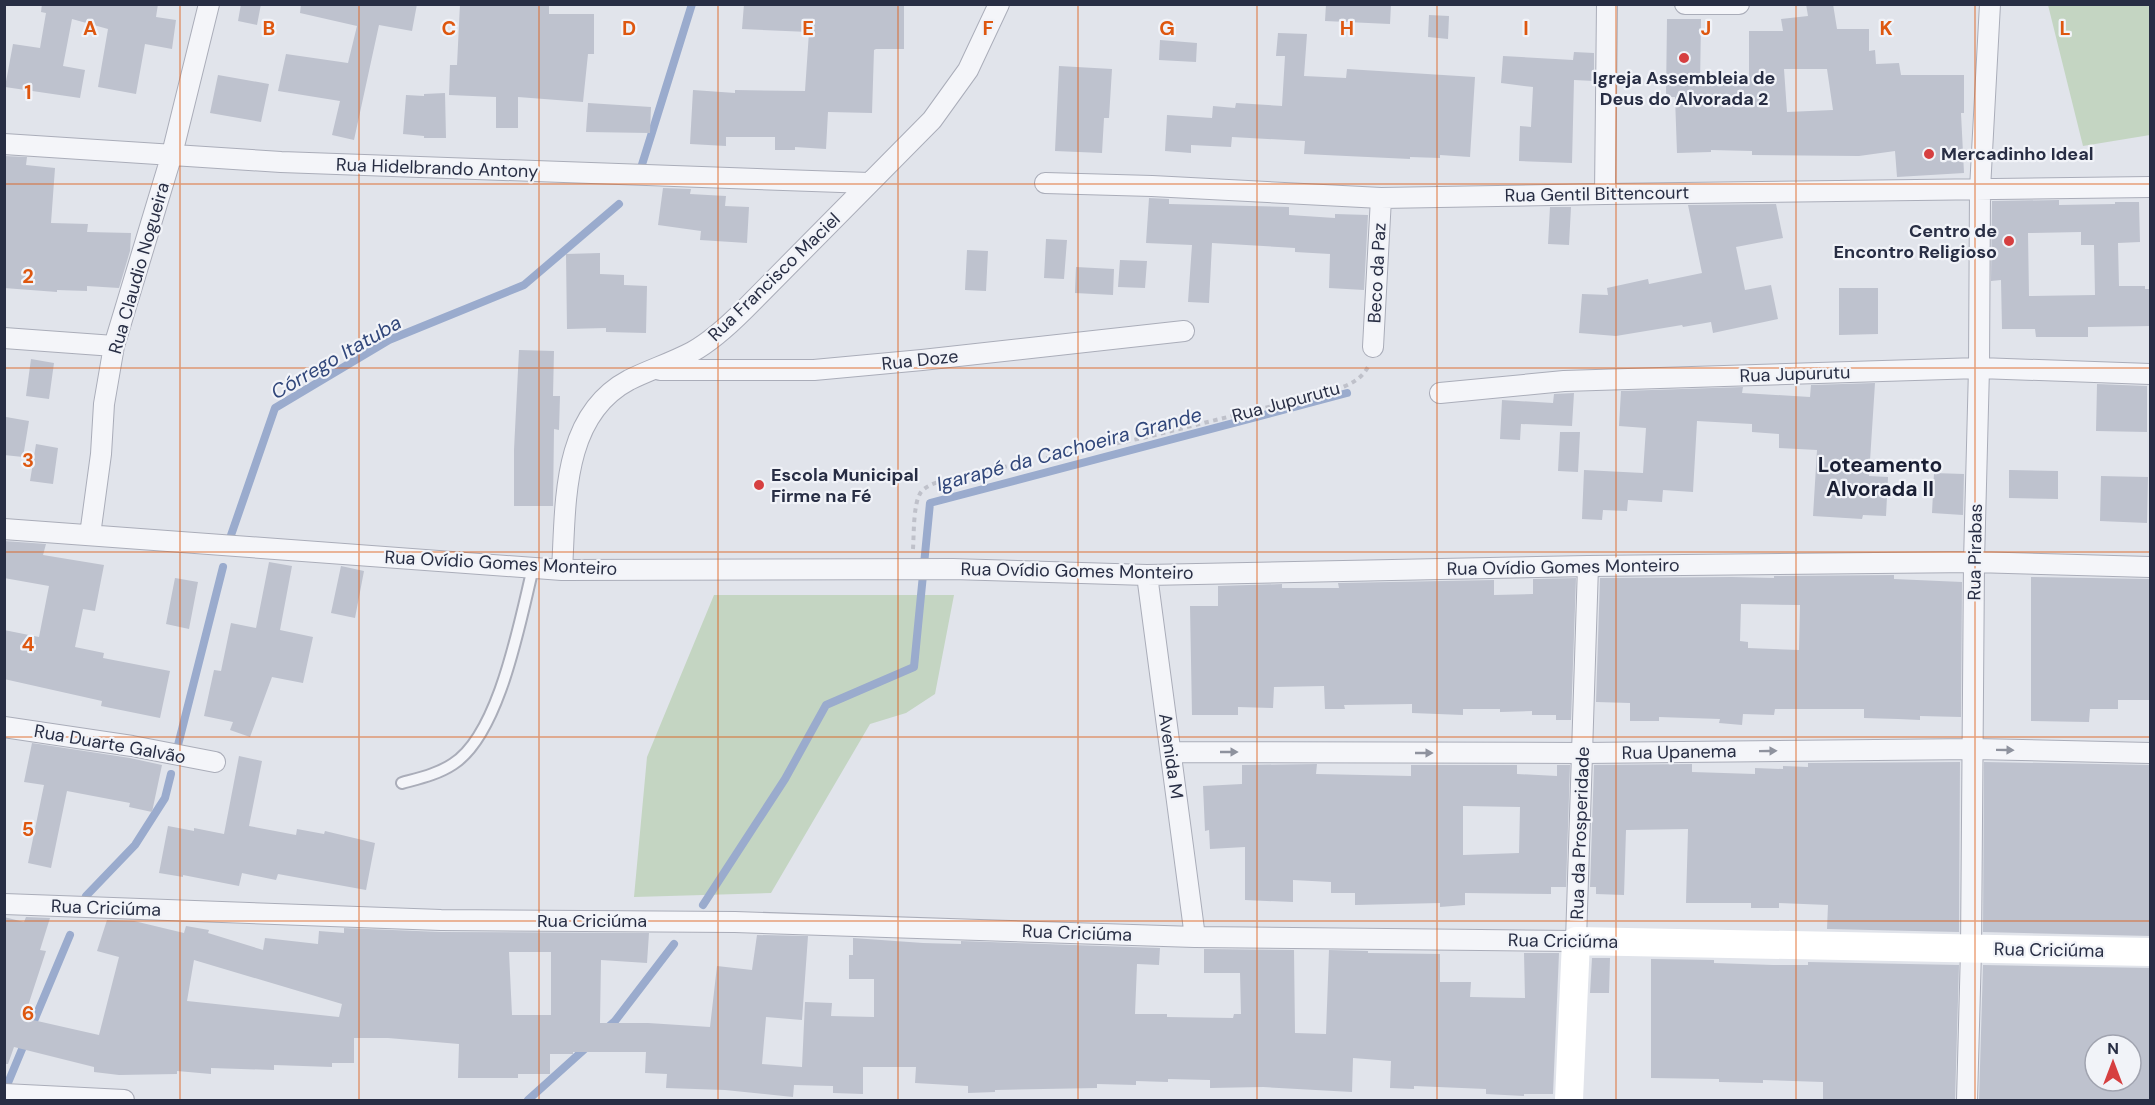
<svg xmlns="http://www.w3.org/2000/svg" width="2155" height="1105" font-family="'DM Sans',sans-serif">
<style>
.green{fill:#c4d5c2}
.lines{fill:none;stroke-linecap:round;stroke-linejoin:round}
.stream{stroke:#9aabcd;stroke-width:8}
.building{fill:#bec2ce;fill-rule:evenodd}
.lane-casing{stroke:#aaadb9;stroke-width:14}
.street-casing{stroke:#aaadb9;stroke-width:22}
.path{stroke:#bfc1ca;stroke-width:4;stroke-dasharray:4.5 4.5;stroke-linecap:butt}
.lane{stroke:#f4f5f9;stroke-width:10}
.street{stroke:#f4f5f9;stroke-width:20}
.secondary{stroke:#fff;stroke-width:28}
.oneway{fill:#8e929e}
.grid{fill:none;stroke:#de570f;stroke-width:1.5;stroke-opacity:0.55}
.poi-dot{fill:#d63f40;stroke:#f1f3f8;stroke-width:2}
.labels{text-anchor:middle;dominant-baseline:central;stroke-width:4.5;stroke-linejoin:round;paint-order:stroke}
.poi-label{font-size:18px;font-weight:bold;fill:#282e44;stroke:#f1f3f8;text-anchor:start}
.street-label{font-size:18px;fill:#282e44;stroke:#f1f3f8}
.water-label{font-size:20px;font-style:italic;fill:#30467a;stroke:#f1f3f8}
.quarter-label{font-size:21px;font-weight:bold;fill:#1a1f34;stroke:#f1f3f8}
.grid-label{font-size:20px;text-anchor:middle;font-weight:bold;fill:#de570f;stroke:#f1f3f8;stroke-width:4.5;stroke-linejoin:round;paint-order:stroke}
</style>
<rect width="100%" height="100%" fill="#e1e4eb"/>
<path class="green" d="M2048,5H2150V135L2083,146Z
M714,595H954L935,694L906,713L870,724L771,893L634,897L647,757Z"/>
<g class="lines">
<path class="stream" d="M640,171L692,4
M229,541L275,408L389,340L524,285L619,204
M177,749L223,567
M86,896L135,845L165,798L171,774
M703,905L785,779L826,705L914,667L930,503L1347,393
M31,1028L70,935
M606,1029L615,1021L674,944
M5,1090L25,1042
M528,1100L588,1046"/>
</g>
<path class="building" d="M42,4H158L156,17L176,20L172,49L145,44L136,94L98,87L108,29L72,19L63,66L85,70L80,98L5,87L13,44L40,48L46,13L41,12Z
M241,4H261L257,25L238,21Z
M301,4H417L412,31L379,25L354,140L332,135L340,101L278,91L286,54L348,63L357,26L300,13Z
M460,4H549V14H594V54H588L583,102L518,97V128H496V97L449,95L450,65H457Z
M744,4H904V49H876L874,50L872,113L828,112L826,149L795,147V150H775V137H726V146L690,144L693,90L735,93V90L805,91L809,32L742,29Z
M1326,4H1391L1390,24L1325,21Z
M1806,4H1833L1837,29H1869V51L1875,50L1876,64L1899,63L1901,75H1964V113H1961L1964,173L1897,177L1895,151L1859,156L1752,155V151L1711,150V152L1677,153L1675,97H1666L1667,19H1701L1700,86L1749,84V31H1783L1781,19L1808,16ZM1784,69H1827L1833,110L1787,112Z
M1429,15L1449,16L1448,39L1428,37Z
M1278,33L1307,34L1304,76L1346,78L1347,69L1475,77L1470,157L1440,155V158L1410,157V159L1304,154L1305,141L1232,137L1231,147L1191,145V153L1165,151L1167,115L1212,118L1213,106L1235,108L1236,103L1282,106L1285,56H1276Z
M1160,40L1197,43L1196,62L1159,60Z
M1574,52L1594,53V81L1574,80L1572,163L1519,161L1520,126L1531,127L1533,87L1501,83L1503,56L1573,60Z
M1059,66L1112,69L1109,118H1104L1102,153L1055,151Z
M218,75L269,84L261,122L210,113Z
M445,93L446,138H424V136L403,134L406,95L424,96V94Z
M588,103L651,107L650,133L586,132Z
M5,156L27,157L26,165L55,168L51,223L88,224L87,232L131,233L130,251L119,288L87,286V291L57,290V292L4,288Z
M663,188L691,189L690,194L726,196L725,206L749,207L747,243L700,240L701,231L658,225Z
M1149,198L1169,199V204L1289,207V215L1335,218V214L1368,215L1364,290L1329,288L1330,254L1295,252V248L1212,243L1209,303L1188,302L1192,245L1146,243Z
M2059,200V205L2115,204V202H2139L2140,242L2118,243L2119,286H2145V289H2151V326L2088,327V337H2036L2035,329H2002L2001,280L1991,281L1992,201ZM2081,232V245H2094L2095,295L2029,296L2028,233Z
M1776,204L1783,238L1736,247L1745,290L1771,285L1778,319L1713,333L1711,322L1683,327L1682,325L1616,336L1579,333L1582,294L1608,295L1607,288L1648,279L1649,284L1702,273L1688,205Z
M1550,207H1571L1569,245L1548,244Z
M1046,239L1067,240L1064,279L1044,278Z
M967,250L988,251L986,291L965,290Z
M600,253V274L624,275V285L647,286L646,333L606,332V328L567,329L566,254Z
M1120,260L1147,261L1145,288L1118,287Z
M1076,267L1114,269L1113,295L1075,293Z
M1839,288H1878V334L1839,335Z
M519,350L554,351L553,396H560L559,430L554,429L553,506H514V450Z
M31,359L54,363L49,399L26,396Z
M1875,383L1869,476L1888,477L1886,516L1863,515L1862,519L1813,516L1817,450L1779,448V434L1752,432V424L1697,421L1693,492L1663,490L1662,502L1628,500L1627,511L1603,510L1602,520L1582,519L1584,470L1643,473L1646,428L1619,426L1621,391L1743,387L1742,393L1810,397L1811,385Z
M2097,384L2147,386V432L2096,431Z
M1574,393L1572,426L1521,424L1520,440L1500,439L1502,400L1553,403L1554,394Z
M6,417L29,421L23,457L4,455Z
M1560,432H1580L1578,472L1558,471Z
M36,444L58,448L53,484L30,481Z
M2009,470L2058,471V499L2009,498Z
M1934,473L1964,474L1963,515L1932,513Z
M2101,476L2148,477L2147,523L2100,521Z
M4,541L46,544L43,555L104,565L95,611L83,609L75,647L104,653L103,658L170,671L160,718L101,706L102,701L4,679V630L39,637L49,586L4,578Z
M269,562L292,566L280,630L313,637L303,683L272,677L250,737L230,730L233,722L204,716L214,670L221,671L231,623L256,628Z
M341,566L364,571L355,618L331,613Z
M1894,575V579L1962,582L1961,717L1920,716V720L1898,719L1864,718V709H1775L1774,715L1743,714L1742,725L1719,723L1720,719L1659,717V721H1630V703L1596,702L1600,578L1732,577L1774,578V576ZM1741,604L1800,605L1799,650L1748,648V642L1740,641Z
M2031,577L2151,579V700H2118V709H2090L2089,722L2031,721Z
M175,578L198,582L189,629L166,624Z
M1576,578L1571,720H1556V715H1532V711L1500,712V709H1463V715L1412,713V704L1344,705L1345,709H1325L1324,686L1274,687L1273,708L1238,707V715H1192L1190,606H1218V586L1282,584V588H1339L1338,583L1494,580V595L1533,594V579Z
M32,743L130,758L162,765L152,812L129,807L130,803L67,791L51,868L28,863L44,785L24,782Z
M239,756L262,761L249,826L296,835L297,829L324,834L325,831L375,843L366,890L278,874L276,880L242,873L239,886L183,875V877L159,873L168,826L194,831V828L224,834Z
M1960,762L1959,932L1827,929L1828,905L1779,903V908H1751V903H1686L1688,829L1626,830L1624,895L1596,894V887H1590L1594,765L1692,764V772L1755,774V768L1783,769V766L1808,767V763Z
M1984,762L2151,765V936L1983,932Z
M1317,764L1316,774L1411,776V765H1517V774L1557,776V765H1570L1566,887H1551V894L1465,893V905L1440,907V903L1355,905V893H1331V882L1293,880V902L1245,900V847L1210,849L1209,830L1205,831L1203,786L1242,784V765ZM1463,806L1520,807L1519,853L1463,855Z
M4,917L24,922L26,917L50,918L40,950L46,951L24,1018L99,1035L119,957L97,951L107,920L134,921L184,933L186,926L209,930L208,933L263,950L265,938L318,944L319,931L344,933V928L441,932L649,933L647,963L601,960L600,1023H648L710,1027L717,966L752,970L757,935L808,936L802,1020L766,1017L762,1064L802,1067L805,1002L832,1003L831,1016L874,1017V979H849V955H853V938L923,943L961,944V941L1160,948L1159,965L1137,964L1135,1014H1167V1017L1233,1018L1234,1014H1241L1240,973H1204V949L1294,950L1295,1033L1326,1034L1329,950L1368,951V953L1440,954V982H1471L1470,997L1525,998L1524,953H1559L1553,1094H1524V1096L1486,1094V1089L1414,1086V1089L1390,1088L1391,1061L1353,1058L1352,1092L1263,1087L1210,1088V1080L1168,1079V1082L1136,1081V1085L1097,1084V1088L995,1090V1092L968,1093V1086L915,1083L916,1067H863V1094L833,1093V1086L794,1085L793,1097L725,1090L666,1088L667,1074L645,1073L646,1052H573V1054H550V1074H518V1078H458L459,1044L388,1038H354V1063H332V1067L274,1065V1070L211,1068V1074L177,1071V1074L119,1075L94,1072V1067L14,1047L8,1064H4ZM509,952H551V1015H512ZM194,960L342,1004L339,1017L187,1001Z
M1592,958H1610L1609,993H1590Z
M1651,959L1714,960V963L1773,965H1808V962L1959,965L1955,1101H1823V1082L1763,1080V1083L1719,1082V1079L1651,1078Z
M1983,965L2151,968V1101H1979ZM2095,1045H2131V1081H2095Z"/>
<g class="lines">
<defs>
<path id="lane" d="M402,783C420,778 438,774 453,764C500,734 520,620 533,568"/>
<path id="street" d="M1685,4H1739
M4,144L281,162L869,183
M1045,183L1152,186L1381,198L1605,194L2150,187
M1605,194L1607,4
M4,338L114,346
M1373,347L1381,198
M660,370H814L922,360L1184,331
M1440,393L1564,381L1979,368L2150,374
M4,529L562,570L953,569L1147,575L1588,566L1974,562L2150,567
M90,535L101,454L104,404L114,346L172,154L209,4
M562,570C566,504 561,416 629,380C649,370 671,363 692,352C712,341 729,325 745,309L932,120L968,70L999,4
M1147,575L1195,937
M4,727L132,746L215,762
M1171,752L1583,753L1974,749L2150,753
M4,904L441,920L735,922L1195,937L1576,941L1588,566
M4,1094L124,1100
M1967,1100L1971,950L1974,562L1979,368L1980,189L1990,4"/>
</defs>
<use href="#lane" class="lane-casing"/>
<use href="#street" class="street-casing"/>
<path class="path" d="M913,549C914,535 913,503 921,492C928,483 946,480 956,477L1147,437L1333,391C1348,385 1360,381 1368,367"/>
<use href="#lane" class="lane"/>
<use href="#street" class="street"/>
<path class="secondary" d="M1569,1100L1576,941L2150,952"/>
</g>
<defs><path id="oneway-solid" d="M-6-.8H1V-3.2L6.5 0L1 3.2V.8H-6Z" transform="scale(1.5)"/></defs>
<g class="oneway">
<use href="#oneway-solid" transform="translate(2005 750) rotate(1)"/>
<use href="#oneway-solid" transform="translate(1768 751) rotate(-1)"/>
<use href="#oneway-solid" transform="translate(1229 752)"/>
<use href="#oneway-solid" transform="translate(1424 753)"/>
</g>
<path class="grid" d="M180,4V1100M359,4V1100M539,4V1100M718,4V1100M898,4V1100M1078,4V1100M1257,4V1100M1437,4V1100M1616,4V1100M1796,4V1100M1975,4V1100M4,184H2150M4,368H2150M4,552H2150M4,737H2150M4,921H2150"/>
<g class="poi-dot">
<circle cx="1684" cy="58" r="6"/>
<circle cx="1929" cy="154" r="6"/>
<circle cx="2009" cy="241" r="6"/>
<circle cx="759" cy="485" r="6"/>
</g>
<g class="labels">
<g class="poi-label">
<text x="1684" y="78" text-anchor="middle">Igreja Assembleia de<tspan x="1684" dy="21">Deus do Alvorada 2</tspan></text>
<text x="1941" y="154">Mercadinho Ideal</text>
<text x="1997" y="231" text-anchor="end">Centro de<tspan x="1997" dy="21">Encontro Religioso</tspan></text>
<text x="771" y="475">Escola Municipal<tspan x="771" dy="21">Firme na Fé</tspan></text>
</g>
<g class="street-label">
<text transform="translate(437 168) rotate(2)">Rua Hidelbrando Antony</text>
<text transform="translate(1597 194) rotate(-1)">Rua Gentil Bittencourt</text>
<text transform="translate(139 268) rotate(-74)">Rua Claudio Nogueira</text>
<text transform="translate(1377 273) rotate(-87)">Beco da Paz</text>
<text transform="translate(774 277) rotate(-44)">Rua Francisco Maciel</text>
<text transform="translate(920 360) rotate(-6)">Rua Doze</text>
<text transform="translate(1795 374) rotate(-2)">Rua Jupurutu</text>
<text transform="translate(1286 402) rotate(-15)">Rua Jupurutu</text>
<text transform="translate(1975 552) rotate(-89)">Rua Pirabas</text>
<text transform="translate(501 563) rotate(3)">Rua Ovídio Gomes Monteiro</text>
<text transform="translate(1563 567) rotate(-1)">Rua Ovídio Gomes Monteiro</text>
<text transform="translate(1077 571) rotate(1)">Rua Ovídio Gomes Monteiro</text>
<text transform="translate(110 744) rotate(10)">Rua Duarte Galvão</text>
<text transform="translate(1679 752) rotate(-1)">Rua Upanema</text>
<text transform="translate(1171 756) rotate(82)">Avenida M</text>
<text transform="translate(1580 833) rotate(-88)">Rua da Prosperidade</text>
<text transform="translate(106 908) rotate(2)">Rua Criciúma</text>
<text x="592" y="921">Rua Criciúma</text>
<text transform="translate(1077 933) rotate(2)">Rua Criciúma</text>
<text transform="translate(1563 941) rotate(1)">Rua Criciúma</text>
<text transform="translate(2049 950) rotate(1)">Rua Criciúma</text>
</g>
<g class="water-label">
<text transform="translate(336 357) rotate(-30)">Córrego Itatuba</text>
<text transform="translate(1069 449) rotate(-15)">Igarapé da Cachoeira Grande</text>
</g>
<g class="quarter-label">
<text x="1880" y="465">Loteamento<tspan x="1880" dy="24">Alvorada II</tspan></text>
</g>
</g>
<g class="grid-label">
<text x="90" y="35">A</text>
<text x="269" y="35">B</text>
<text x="449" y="35">C</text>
<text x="629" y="35">D</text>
<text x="808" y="35">E</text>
<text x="988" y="35">F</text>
<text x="1167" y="35">G</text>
<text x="1347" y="35">H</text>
<text x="1526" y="35">I</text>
<text x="1706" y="35">J</text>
<text x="1886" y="35">K</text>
<text x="2065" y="35">L</text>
<text x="28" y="99">1</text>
<text x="28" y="283">2</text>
<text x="28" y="467">3</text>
<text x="28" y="651">4</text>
<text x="28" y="836">5</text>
<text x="28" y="1020">6</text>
</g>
<rect width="2155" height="1105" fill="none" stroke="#282e44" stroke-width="12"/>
<g transform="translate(2113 1063)"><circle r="28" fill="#f1f3f8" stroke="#a1a4b0" stroke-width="1.5"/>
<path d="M0-4.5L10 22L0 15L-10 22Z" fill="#d63f40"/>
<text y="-9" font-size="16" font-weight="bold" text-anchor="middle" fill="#282e44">N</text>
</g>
</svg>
